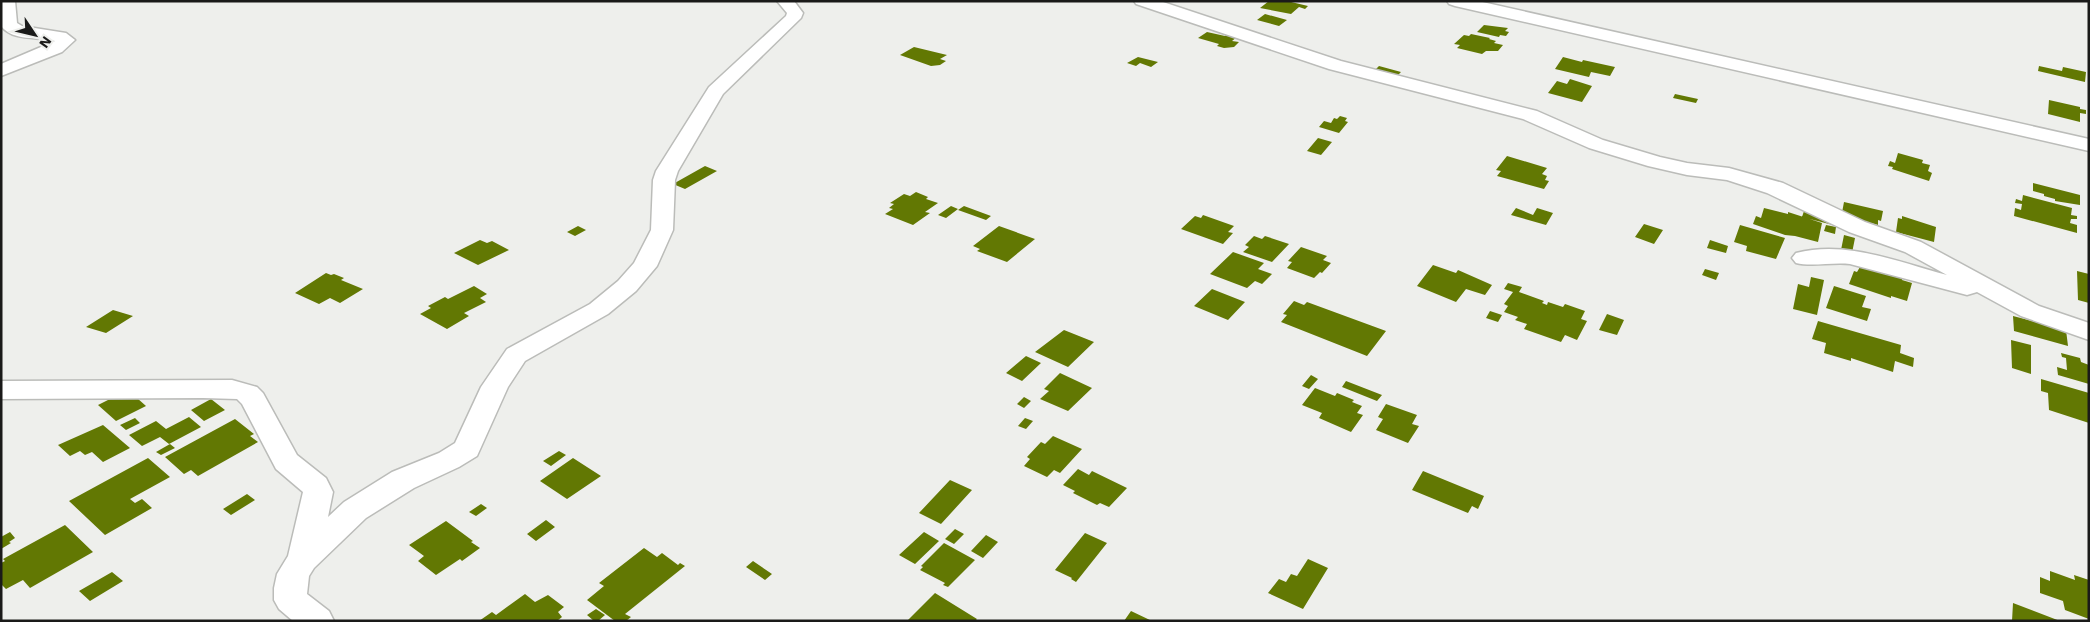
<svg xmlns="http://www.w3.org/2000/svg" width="2090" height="622" font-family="'Work Sans',sans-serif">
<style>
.building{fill:#627803}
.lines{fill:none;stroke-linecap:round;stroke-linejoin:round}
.minor-casing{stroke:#bbbcb9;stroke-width:3}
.minor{fill:#fff;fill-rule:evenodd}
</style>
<rect width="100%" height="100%" fill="#eeefec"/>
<path class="building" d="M1269,1H1287L1308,6L1305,9L1299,7L1291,14L1260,8Z
M1265,14L1287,20L1279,26L1257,20Z
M1484,25L1508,28L1505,31L1509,32L1506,36L1500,35L1499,37L1477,32Z
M1207,32L1225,36L1228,34L1237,37L1232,41L1239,42L1234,47L1224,48L1217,46L1219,44L1198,38Z
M1471,34L1490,38L1489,39L1496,41L1494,43L1503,45L1498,51H1486L1482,54L1457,48L1460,45L1454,44L1464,35L1469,36Z
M914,47L947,55L940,59L946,61L940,65L931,66L900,55Z
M1138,57L1158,62L1151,67L1140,63L1136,66L1127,63Z
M1563,57L1582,62L1583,60L1615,67L1610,76L1591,72L1589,77L1555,69Z
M1379,66L1401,72L1394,79L1384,76L1387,73L1375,70Z
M2039,66L2062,71L2063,67L2086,72L2085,82L2038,71Z
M1570,79L1592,86L1582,102L1548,93L1557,81L1567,84Z
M1675,94L1698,99L1696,103L1673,98Z
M2049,100L2080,107V109L2086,110V114L2080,113V122L2048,114Z
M1340,116L1347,118L1345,121L1348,122L1339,133L1319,127L1324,121L1331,123L1334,118L1337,119Z
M1318,138L1332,142L1321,155L1307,151Z
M1898,153L1923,160L1922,163L1930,165L1928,171L1932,173L1929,181L1892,169L1893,167L1888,166L1890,161L1895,163Z
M1507,156L1547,168L1542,174L1547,176L1545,180L1549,181L1544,189L1497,176L1501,171L1496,170Z
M705,166L717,171L685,189L673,184Z
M2033,183L2080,195V205L2055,201V199L2044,196V194L2033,191Z
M916,192L928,197L926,199L938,203L925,212L930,213L913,225L885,214L893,209L889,208L894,204L890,203L904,194L910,196Z
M2023,195L2072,208L2071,215L2077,216V219H2071L2070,223L2077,225V233L2014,216L2015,208L2021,210L2022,204L2015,203L2016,199L2022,201Z
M1844,202L1883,211L1881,221L1878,220V225L1871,223V226L1841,218Z
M951,206L958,209L946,218L938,215Z
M964,206L991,216L986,220L958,210Z
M1516,208L1533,215L1537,208L1553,213L1546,225L1511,215Z
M1764,208L1788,214V212L1822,223L1818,242L1795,236L1785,235L1753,224L1756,216L1761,218Z
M1804,211L1835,219L1833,225L1802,217Z
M1203,215L1234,226L1228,232L1233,233L1223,244L1181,229L1195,216L1201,218Z
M1902,216L1936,227L1934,242L1896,232L1898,218L1902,219Z
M1644,224L1663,230L1654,244L1635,237Z
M1740,225L1785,238L1776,259L1746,251L1747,246L1734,242Z
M1826,225L1836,227L1835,234L1824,231Z
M578,226L586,230L575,236L567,232Z
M999,226L1035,239L1007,262L977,251L980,249L973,246Z
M1844,235L1855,238L1852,253L1841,250Z
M1254,236L1262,239L1265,236L1289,244L1272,262L1243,252L1249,247L1245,245Z
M480,240L487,243L492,241L509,250L478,265L454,253Z
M1710,240L1728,246L1726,253L1707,248Z
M1301,247L1327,256L1323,260L1331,263L1322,273L1320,272L1314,278L1287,268L1292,262L1288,261Z
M1233,252L1264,263L1258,269L1272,274L1262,284L1255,281L1247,288L1210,274Z
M1863,262L1903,274L1902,280L1912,283L1907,301L1891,296V298L1849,284L1854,271L1857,272Z
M1433,265L1456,273L1458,270L1492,285L1485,295L1466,289L1456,302L1417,286Z
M1705,269L1719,273L1716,280L1702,275Z
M2077,271L2089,274V303L2078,300Z
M326,273L331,275L334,274L344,278L341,280L363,289L340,303L330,298L319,304L295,293Z
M1811,277L1824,280L1817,315L1793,309L1798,284L1809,287Z
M1508,283L1522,287L1519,292L1544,301L1542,303L1547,305L1548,302L1563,307L1565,304L1585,311L1581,319L1587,321L1577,340L1565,335L1561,342L1524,329L1527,324L1515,320L1518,317L1504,312L1508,306L1504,304L1513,292L1504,289Z
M474,286L487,294L480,298L486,302L464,313L469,316L447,329L420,314L431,308L428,306L445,297L448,299Z
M1834,286L1866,296L1862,307L1871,309L1867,321L1826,308Z
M1212,289L1245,302L1228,320L1194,306Z
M1294,301L1304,305L1307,302L1386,331L1367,356L1281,322L1287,315L1283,314Z
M113,310L133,316L106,333L86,327Z
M1490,311L1502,315L1498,322L1486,318Z
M1607,314L1624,320L1617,335L1599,330Z
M2013,316L2066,330L2068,346L2014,331Z
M1818,321L1901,345L1900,353L1914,358L1913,367L1895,361L1893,372L1851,358V361L1824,353L1826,343L1812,339Z
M1064,330L1094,342L1068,367L1035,352Z
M2011,340L2031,345V374L2012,368Z
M2061,353L2080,358L2081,362L2089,365V384L2058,375L2057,367L2067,370L2066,358L2062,357Z
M1026,356L1041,363L1022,381L1006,373Z
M1060,373L1092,388L1068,411L1040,399L1049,391L1044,389Z
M1311,375L1318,379L1309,389L1302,386Z
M2041,379L2089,393V423L2049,410L2048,393L2041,391Z
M1346,381L1382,395L1377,401L1342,387Z
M1315,388L1335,396L1337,393L1354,400L1352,402L1362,406L1357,413L1363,415L1351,432L1319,418L1322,413L1302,405Z
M128,390L146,406L116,421L98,405Z
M1024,397L1031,401L1024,408L1017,404Z
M211,399L225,410L204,421L191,410Z
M1386,404L1417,415L1412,424L1419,426L1408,443L1376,430L1383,419L1378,417Z
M189,417L201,427L169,444L160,437L142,446L129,435L156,421L166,429Z
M135,418L140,423L126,430L120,425Z
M1025,418L1033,421L1026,429L1018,426Z
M235,419L254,434L250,436L258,442L198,476L191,470L184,474L165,457Z
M103,425L130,448L103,462L92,452L85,455L80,451L70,456L58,445Z
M1053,436L1082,449L1060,473L1054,470L1047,477L1024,466L1030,459L1027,457L1041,442L1045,444Z
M170,444L175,448L161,455L156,452Z
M559,451L566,455L551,466L543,461Z
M148,458L170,477L130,499L135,503L142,499L152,508L105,535L69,501Z
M573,458L601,476L567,499L540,481Z
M1078,469L1089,475L1092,471L1127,488L1109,507L1100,503L1097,505L1073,493L1075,491L1063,485Z
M1423,471L1484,496L1478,509L1472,506L1468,513L1412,490Z
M950,480L972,490L941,524L919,513Z
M247,494L255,500L231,515L223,509Z
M481,504L487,508L476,516L469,512Z
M546,520L555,527L536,541L527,534Z
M446,521L473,541L471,542L480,548L462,561L460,559L436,575L418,561L424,556L409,545Z
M65,525L93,552L30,588L23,580L6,589L1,584V563L5,561L3,559Z
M955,529L964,534L954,544L945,539Z
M10,532L15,538L9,542L11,543L1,549V537Z
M924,532L939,541L915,564L899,555Z
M1085,533L1107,543L1076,582L1071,579L1072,578L1055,570Z
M986,535L998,542L983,558L971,551Z
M944,543L975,560L948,587L943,585L945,583L920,570L923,567L921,566Z
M644,548L657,557L662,553L678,565L680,563L685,566L625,614L631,617L626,621H615L587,600L604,586L599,583Z
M1308,559L1328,568L1303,609L1268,593L1279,579L1286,582L1291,574L1297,576Z
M753,561L772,574L765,580L746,567Z
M2050,571L2075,580L2074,575L2089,580V619L2065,610L2063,601L2040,593V577L2050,581Z
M112,572L123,581L90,601L79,591Z
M935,593L977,619L975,621H907Z
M525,594L535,602L548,595L564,607L558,612L562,617L557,621H479L492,612L496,615Z
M2013,603L2060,621H2012Z
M596,609L605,615L598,621H594L587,615Z
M1131,611L1152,621H1124Z"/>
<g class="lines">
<defs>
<path id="minor" d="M1,1H15L17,23L22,26L66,33L75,40L62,52L1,76V64L55,41C37,36 14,42 1,26Z
M777,1H794L803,13L801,18L723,94L678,171L675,180L673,230L657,266L636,291L608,314L525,361L508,387L477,456L459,467L414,488L366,518L314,568L309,576L307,594L329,611L334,621H293L279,609L274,600V588L277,574L288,556L303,492L276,469L242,404L237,399L203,398L1,399V381L232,380L257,387L263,393L297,455L326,478L333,492L328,517L344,502L392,472L439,453L455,443L481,387L507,349L590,304L618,281L634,263L651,230L653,180L656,171L709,87L786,16L787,13Z
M1134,1H1160L1341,61L1537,111L1603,140L1660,157L1687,163L1729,168L1783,183L1865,222L1921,242L2039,306L2089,323V340L2021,316L1977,292L1967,295L1850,264C1832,262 1811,267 1796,263L1792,258L1796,253C1847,240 1898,262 1947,275L1905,252L1849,232L1767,193L1727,180L1687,175L1648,166L1589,148L1523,119L1329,69L1136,4Z
M1447,1H1478L2089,139V151L1455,6L1449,4Z"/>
</defs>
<use href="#minor" class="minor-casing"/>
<use href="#minor" class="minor"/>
</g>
<rect width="2090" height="622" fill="none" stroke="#1a1a19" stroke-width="5"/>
<g transform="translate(35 35) rotate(125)" stroke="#eeefec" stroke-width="4" paint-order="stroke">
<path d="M0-4L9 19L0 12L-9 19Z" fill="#1a1a19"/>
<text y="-8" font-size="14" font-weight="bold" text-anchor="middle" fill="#1a1a19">N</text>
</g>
</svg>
